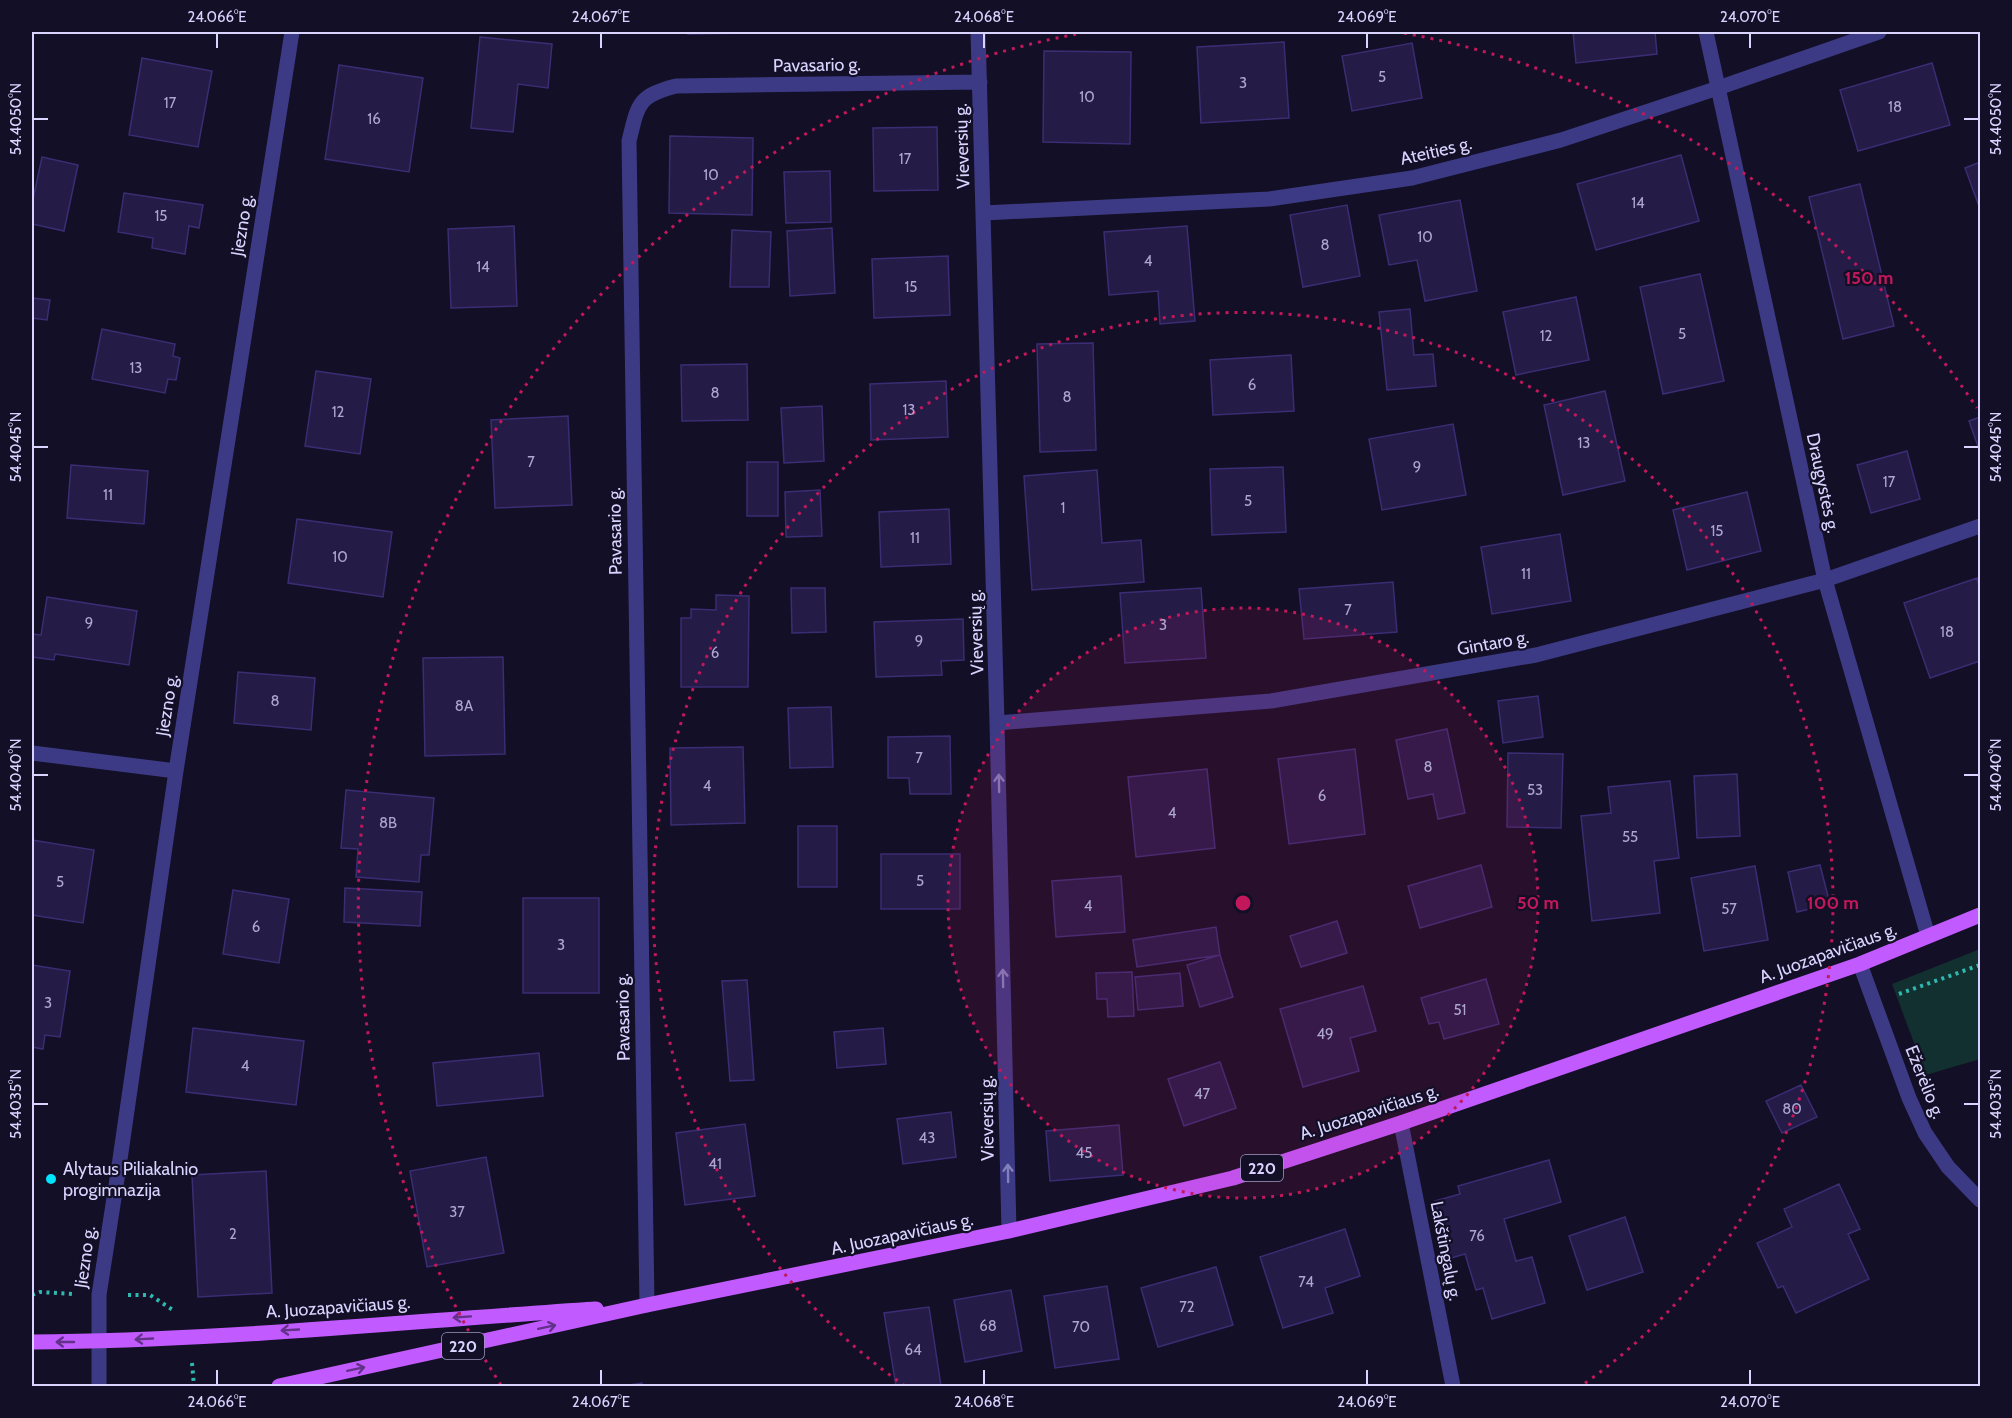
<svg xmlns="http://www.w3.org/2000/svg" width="2012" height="1418" font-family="Cabin,sans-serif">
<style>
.green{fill:#12302f}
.building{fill:#241b47;stroke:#3b2d73;stroke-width:1.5}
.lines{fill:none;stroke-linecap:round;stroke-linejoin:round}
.path{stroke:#2fb8b0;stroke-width:4;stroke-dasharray:3 4.5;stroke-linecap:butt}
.minor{stroke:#3d3a85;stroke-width:15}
.primary{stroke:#c25bff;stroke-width:15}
.oneway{stroke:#837fbc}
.oneway2{stroke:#623188}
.ticks{fill:none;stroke:#d9d4ff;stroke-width:2}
.ring{fill:none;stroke:#c2185b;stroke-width:3;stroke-dasharray:3 6}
.poi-dot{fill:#00e5ff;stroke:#130f26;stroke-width:2}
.labels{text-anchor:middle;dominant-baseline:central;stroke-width:4.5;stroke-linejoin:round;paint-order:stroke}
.number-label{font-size:15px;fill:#aca6d1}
.shield{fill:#130f26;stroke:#9e99be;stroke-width:1.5}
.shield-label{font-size:16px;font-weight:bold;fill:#d9d4ff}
.street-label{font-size:18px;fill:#d9d4ff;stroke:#130f26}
.poi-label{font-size:18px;fill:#d9d4ff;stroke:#130f26;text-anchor:start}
.centre{fill:#c2185b;stroke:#130f26;stroke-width:3}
.ring-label{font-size:18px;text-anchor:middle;font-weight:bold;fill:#c2185b;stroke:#130f26;stroke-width:4.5;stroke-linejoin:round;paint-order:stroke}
.neatline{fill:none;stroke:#d9d4ff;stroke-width:2}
.ticks-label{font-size:15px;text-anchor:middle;fill:#d9d4ff}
</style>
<rect width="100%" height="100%" fill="#130f26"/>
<path class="green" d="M1980,949V1059L1926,1075L1892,984Z"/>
<path class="building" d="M688,32H748V33L688,34Z
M1573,32H1655L1657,54L1576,63Z
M480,37L552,44L548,88L518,84L513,132L471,128Z
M1284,42L1289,118L1201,123L1197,47Z
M1412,43L1422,98L1352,111L1342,56Z
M1044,51L1131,52L1130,144L1043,142Z
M142,58L212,71L198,147L129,135Z
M1932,63L1950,125L1858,151L1840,90Z
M339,65L423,78L409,172L325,159Z
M937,127L938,190L874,191L873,128Z
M670,136L753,138L752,215L669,213Z
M1681,155L1699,221L1596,250L1577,184Z
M42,157L78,165L64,231L32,224V204Z
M1980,162V209L1965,168Z
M830,171L831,222L786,223L784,172Z
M1860,184L1894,326L1843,339L1809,197Z
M124,193L203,205L199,228L189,226L185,254L152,248L153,238L118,232Z
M1460,200L1477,291L1425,301L1417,260L1389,265L1379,215Z
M1347,205L1360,276L1303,287L1290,215Z
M514,226L517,306L451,308L448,229Z
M1187,226L1195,321L1160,324L1158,291L1109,295L1104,232Z
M832,228L835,293L790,296L787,231Z
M732,230L771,232L769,287H730Z
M948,256L950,315L874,318L872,259Z
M1700,274L1724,381L1663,394L1640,287Z
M1576,297L1589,360L1516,375L1503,312Z
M32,298L50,300L47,320L32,318Z
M1410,309L1414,355L1433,354L1436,386L1387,390L1379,312Z
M102,329L175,344L173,356L180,358L176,380L168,379L165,393L92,379Z
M1093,343L1096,450L1040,452L1037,344Z
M1291,355L1294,411L1213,415L1210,360Z
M747,364L748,420L682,421L681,365Z
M316,371L371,379L360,454L305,446Z
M946,381L948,437L871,440L870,384Z
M1605,391L1625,481L1563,495L1544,405Z
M822,406L824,461L784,463L781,408Z
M568,416L572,505L495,508L491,420Z
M1980,417V452L1969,421Z
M1453,424L1466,495L1382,510L1369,439Z
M1907,451L1920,499L1871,513L1857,465Z
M747,462H778V516H747Z
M71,465L148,471L144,524L67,518Z
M1283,467L1286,532L1212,535L1210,469Z
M1097,470L1102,543L1141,540L1144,582L1032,590L1024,476Z
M820,490L822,536L786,537L785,492Z
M1747,492L1761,551L1687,570L1673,510Z
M949,509L951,564L881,567L879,512Z
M297,519L392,532L383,597L288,583Z
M1560,534L1571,601L1492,614L1481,547Z
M1977,578L1980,589V661L1930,678L1904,603Z
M1393,582L1397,632L1304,639L1299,589Z
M791,588H825L826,632L792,633Z
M1201,588L1206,658L1125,663L1120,593Z
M716,595L749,596L748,687H681V618H691V609L716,610Z
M47,597L137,611L129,665L55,654L54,660L32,657V634L41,635Z
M963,619L964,660L941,661L942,675L876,677L874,622Z
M503,657L505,754L425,756L423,658Z
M238,672L315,678L311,730L234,723Z
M1538,696L1543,737L1503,743L1498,701Z
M831,707L833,767L790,768L788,708Z
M1447,729L1465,813L1438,819L1433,794L1408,799L1396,740Z
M950,736L951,794H910L909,778H888V737Z
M743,747L745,823L671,825L670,748Z
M1355,749L1365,834L1289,844L1278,759Z
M1508,753L1563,754L1561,828L1507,827Z
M1207,769L1215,848L1136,857L1128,777Z
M1737,774L1740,836L1697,838L1694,776Z
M1670,781L1679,858L1654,861L1660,913L1592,921L1581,816L1611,813L1608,787Z
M346,790L434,798L429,855H421L419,882L356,877L358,849L341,848Z
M798,826H837V887H798Z
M32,840L94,850L83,923L32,915Z
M881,854H960V909H881Z
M1481,865L1492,907L1420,928L1408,886Z
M1820,865L1830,904L1797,912L1788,872Z
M1755,866L1768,940L1704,951L1691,878Z
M1121,876L1125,932L1056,937L1052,881Z
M345,888L422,892L420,926L344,922Z
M233,890L289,899L279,963L223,954Z
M523,898H599V993H523Z
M1337,921L1347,953L1301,967L1290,936Z
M1216,927L1220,955L1137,967L1133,940Z
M1220,955L1233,997L1200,1007L1187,965Z
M32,965L70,971L60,1037L45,1035L43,1049L32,1047Z
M1132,972L1134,1016L1108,1017L1107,999H1097L1096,973Z
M1180,973L1183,1006L1138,1010L1135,977Z
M1486,979L1499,1024L1444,1039L1439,1022L1429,1024L1421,998Z
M747,980L754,1080L730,1081L722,981Z
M1363,986L1376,1031L1350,1038L1359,1071L1303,1087L1280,1009Z
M193,1028L304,1041L296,1105L186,1092Z
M883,1028L886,1064L837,1068L834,1032Z
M539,1053L543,1096L437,1106L433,1063Z
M1220,1062L1236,1108L1184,1126L1168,1079Z
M1801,1085L1817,1117L1782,1133L1766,1101Z
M951,1112L956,1157L903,1164L897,1119Z
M745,1124L755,1196L685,1205L676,1133Z
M1119,1125L1123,1175L1050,1181L1046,1131Z
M486,1157L504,1253L427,1267L410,1171Z
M1549,1160L1561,1202L1504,1219L1516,1261L1532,1257L1545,1303L1492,1319L1483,1288L1476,1290L1465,1254L1451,1258L1435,1201L1460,1194L1458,1186Z
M266,1171L272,1293L198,1297L192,1175Z
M1839,1184L1860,1229L1848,1234L1869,1279L1796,1313L1783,1286L1778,1288L1757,1243L1792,1227L1784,1209Z
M1625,1217L1643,1272L1587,1290L1569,1236Z
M1345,1229L1360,1276L1325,1288L1333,1313L1283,1328L1260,1257Z
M1216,1267L1233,1325L1158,1347L1141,1288Z
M1107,1286L1119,1359L1055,1368L1044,1296Z
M1011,1290L1022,1351L965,1362L954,1300Z
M929,1307L941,1386H896L884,1313Z
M642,1383V1386H622Z"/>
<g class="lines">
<path class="path" d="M1899,994L1980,965
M32,1295L40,1292L72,1294
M128,1295H150L173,1310
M192,1363L194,1386"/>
<path class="minor" d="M978,32L997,723L1009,1231
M1706,32L1825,580L1928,936
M984,213L1269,199L1412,178L1561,140L1718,88L1879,32
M997,723L1271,701L1536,655L1825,580L1980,526
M32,753L176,771
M1860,964L1909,1098L1925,1133L1948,1167L1980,1200
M1401,1123L1453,1386
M647,1305L629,141C638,105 637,96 676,86L980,82
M99,1386V1295L119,1166L176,771L292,32"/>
<path class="primary" d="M32,1342C220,1341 408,1321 596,1309
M279,1386L647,1305L1009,1231L1233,1178L1401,1123L1860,964L1980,915"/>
</g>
<defs><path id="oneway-shaft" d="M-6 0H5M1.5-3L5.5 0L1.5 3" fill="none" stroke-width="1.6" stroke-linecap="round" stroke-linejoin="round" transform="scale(1.5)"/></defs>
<g class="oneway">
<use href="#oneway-shaft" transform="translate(999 783) rotate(-91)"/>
<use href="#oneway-shaft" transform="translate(1003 978) rotate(-91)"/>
<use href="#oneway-shaft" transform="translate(1008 1173) rotate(-91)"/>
</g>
<g class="oneway2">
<use href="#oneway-shaft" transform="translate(462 1317) rotate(176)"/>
<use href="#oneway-shaft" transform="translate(547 1327) rotate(-12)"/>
<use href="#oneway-shaft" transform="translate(290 1330) rotate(177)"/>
<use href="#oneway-shaft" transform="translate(144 1339) rotate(177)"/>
<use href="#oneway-shaft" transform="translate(65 1342) rotate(180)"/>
<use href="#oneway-shaft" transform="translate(356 1369) rotate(-12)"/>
</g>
<path class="ticks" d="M217,33V48M601,33V48M984,33V48M1367,33V48M1750,33V48M33,119H48M1964,119H1979M33,447H48M1964,447H1979M33,775H48M1964,775H1979M33,1104H48M1964,1104H1979M217,1370V1385M601,1370V1385M984,1370V1385M1367,1370V1385M1750,1370V1385"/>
<circle cx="1243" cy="903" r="295" fill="#c2185b" fill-opacity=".12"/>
<g class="ring">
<circle cx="1243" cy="903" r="295"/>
<path d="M905 1386A590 590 0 1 1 1581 1386"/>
<path d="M501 1385A885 885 0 0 1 1082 33M1404 33A885 885 0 0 1 1977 408"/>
</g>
<circle class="poi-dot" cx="51" cy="1179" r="6"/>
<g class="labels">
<g class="number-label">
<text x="1382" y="77">5</text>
<text x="1243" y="83">3</text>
<text x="1087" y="97">10</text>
<text x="170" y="103">17</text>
<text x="1895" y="107">18</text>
<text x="374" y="119">16</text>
<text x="905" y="159">17</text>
<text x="711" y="175">10</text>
<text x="1638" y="203">14</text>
<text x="161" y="216">15</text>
<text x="1425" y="237">10</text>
<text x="1325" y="245">8</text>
<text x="1148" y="261">4</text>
<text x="483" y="267">14</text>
<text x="911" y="287">15</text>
<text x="1682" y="334">5</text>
<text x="1546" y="336">12</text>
<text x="136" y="368">13</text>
<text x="1252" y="385">6</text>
<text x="715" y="393">8</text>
<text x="1067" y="397">8</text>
<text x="909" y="410">13</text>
<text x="338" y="412">12</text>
<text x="1584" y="443">13</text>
<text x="531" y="462">7</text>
<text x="1417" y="467">9</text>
<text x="1889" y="482">17</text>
<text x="108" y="495">11</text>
<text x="1248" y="501">5</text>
<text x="1063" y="508">1</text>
<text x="1717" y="531">15</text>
<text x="915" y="538">11</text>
<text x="340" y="557">10</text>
<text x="1526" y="574">11</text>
<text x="1348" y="610">7</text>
<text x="89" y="623">9</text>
<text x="1163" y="625">3</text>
<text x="1947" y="632">18</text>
<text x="919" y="641">9</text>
<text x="715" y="653">6</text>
<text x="275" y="701">8</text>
<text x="464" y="706">8A</text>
<text x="919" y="758">7</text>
<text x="1428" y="767">8</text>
<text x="707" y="786">4</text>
<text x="1535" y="790">53</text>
<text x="1322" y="796">6</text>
<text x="1172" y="813">4</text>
<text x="388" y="823">8B</text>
<text x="1630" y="837">55</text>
<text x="920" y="881">5</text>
<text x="60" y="882">5</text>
<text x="1088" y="906">4</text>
<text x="1729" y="909">57</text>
<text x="256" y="927">6</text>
<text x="561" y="945">3</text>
<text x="48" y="1003">3</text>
<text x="1460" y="1010">51</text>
<text x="1325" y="1034">49</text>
<text x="245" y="1066">4</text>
<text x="1202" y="1094">47</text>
<text x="1792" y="1109">80</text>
<text x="927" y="1138">43</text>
<text x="1084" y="1153">45</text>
<text x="715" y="1164">41</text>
<text x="457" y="1212">37</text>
<text x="233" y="1234">2</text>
<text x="1477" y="1236">76</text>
<text x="1306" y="1282">74</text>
<text x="1187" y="1307">72</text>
<text x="988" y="1326">68</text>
<text x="1081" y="1327">70</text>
<text x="913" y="1350">64</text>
</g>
<g class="shield">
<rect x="1241" y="1155" width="42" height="26" rx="4.5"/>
<rect x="442" y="1333" width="42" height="26" rx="4.5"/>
</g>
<g class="shield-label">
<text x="1262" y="1168">220</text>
<text x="463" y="1346">220</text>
</g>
<g class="street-label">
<text transform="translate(817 65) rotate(-1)">Pavasario g.</text>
<text transform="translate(962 146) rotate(-92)">Vieversių g.</text>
<text transform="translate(1436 151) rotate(-13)">Ateities g.</text>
<text transform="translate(242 225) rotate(-81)">Jiezno g.</text>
<text transform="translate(1823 483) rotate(78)">Draugystės g.</text>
<text transform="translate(615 531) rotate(-91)">Pavasario g.</text>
<text transform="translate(976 632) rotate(-92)">Vieversių g.</text>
<text transform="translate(1493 643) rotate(-10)">Gintaro g.</text>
<text transform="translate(167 705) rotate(-81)">Jiezno g.</text>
<text transform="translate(1828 953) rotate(-20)">A. Juozapavičiaus g.</text>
<text transform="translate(623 1017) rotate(-91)">Pavasario g.</text>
<text transform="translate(1925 1082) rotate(68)">Ežerėlio g.</text>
<text transform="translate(1369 1112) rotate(-18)">A. Juozapavičiaus g.</text>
<text transform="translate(987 1118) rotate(-91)">Vieversių g.</text>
<text transform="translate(902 1234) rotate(-12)">A. Juozapavičiaus g.</text>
<text transform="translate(1446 1251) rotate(79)">Lakštingalų g.</text>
<text transform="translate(85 1257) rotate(-82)">Jiezno g.</text>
<text transform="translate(338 1307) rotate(-4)">A. Juozapavičiaus g.</text>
</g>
<g class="poi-label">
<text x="63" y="1169">Alytaus Piliakalnio<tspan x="63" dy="21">progimnazija</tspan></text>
</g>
</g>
<circle cx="1243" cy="903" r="9" class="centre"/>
<g class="ring-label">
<text x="1869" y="284">150 m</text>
<text x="1538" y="909">50 m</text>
<text x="1833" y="909">100 m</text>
</g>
<rect width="2012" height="1418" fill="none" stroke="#130f26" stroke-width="66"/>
<rect x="33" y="33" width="1946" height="1352" class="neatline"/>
<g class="ticks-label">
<text x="217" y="22">24.066°E</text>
<text x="601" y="22">24.067°E</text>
<text x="984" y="22">24.068°E</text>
<text x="1367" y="22">24.069°E</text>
<text x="1750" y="22">24.070°E</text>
<text transform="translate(16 119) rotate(-90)" y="5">54.4050°N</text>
<text transform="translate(1996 119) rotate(-90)" y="5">54.4050°N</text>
<text transform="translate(16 447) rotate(-90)" y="5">54.4045°N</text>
<text transform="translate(1996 447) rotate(-90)" y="5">54.4045°N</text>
<text transform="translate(16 775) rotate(-90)" y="5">54.4040°N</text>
<text transform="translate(1996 775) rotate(-90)" y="5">54.4040°N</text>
<text transform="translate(16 1104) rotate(-90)" y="5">54.4035°N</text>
<text transform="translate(1996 1104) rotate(-90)" y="5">54.4035°N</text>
<text x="217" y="1407">24.066°E</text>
<text x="601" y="1407">24.067°E</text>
<text x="984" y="1407">24.068°E</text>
<text x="1367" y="1407">24.069°E</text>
<text x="1750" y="1407">24.070°E</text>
</g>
</svg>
